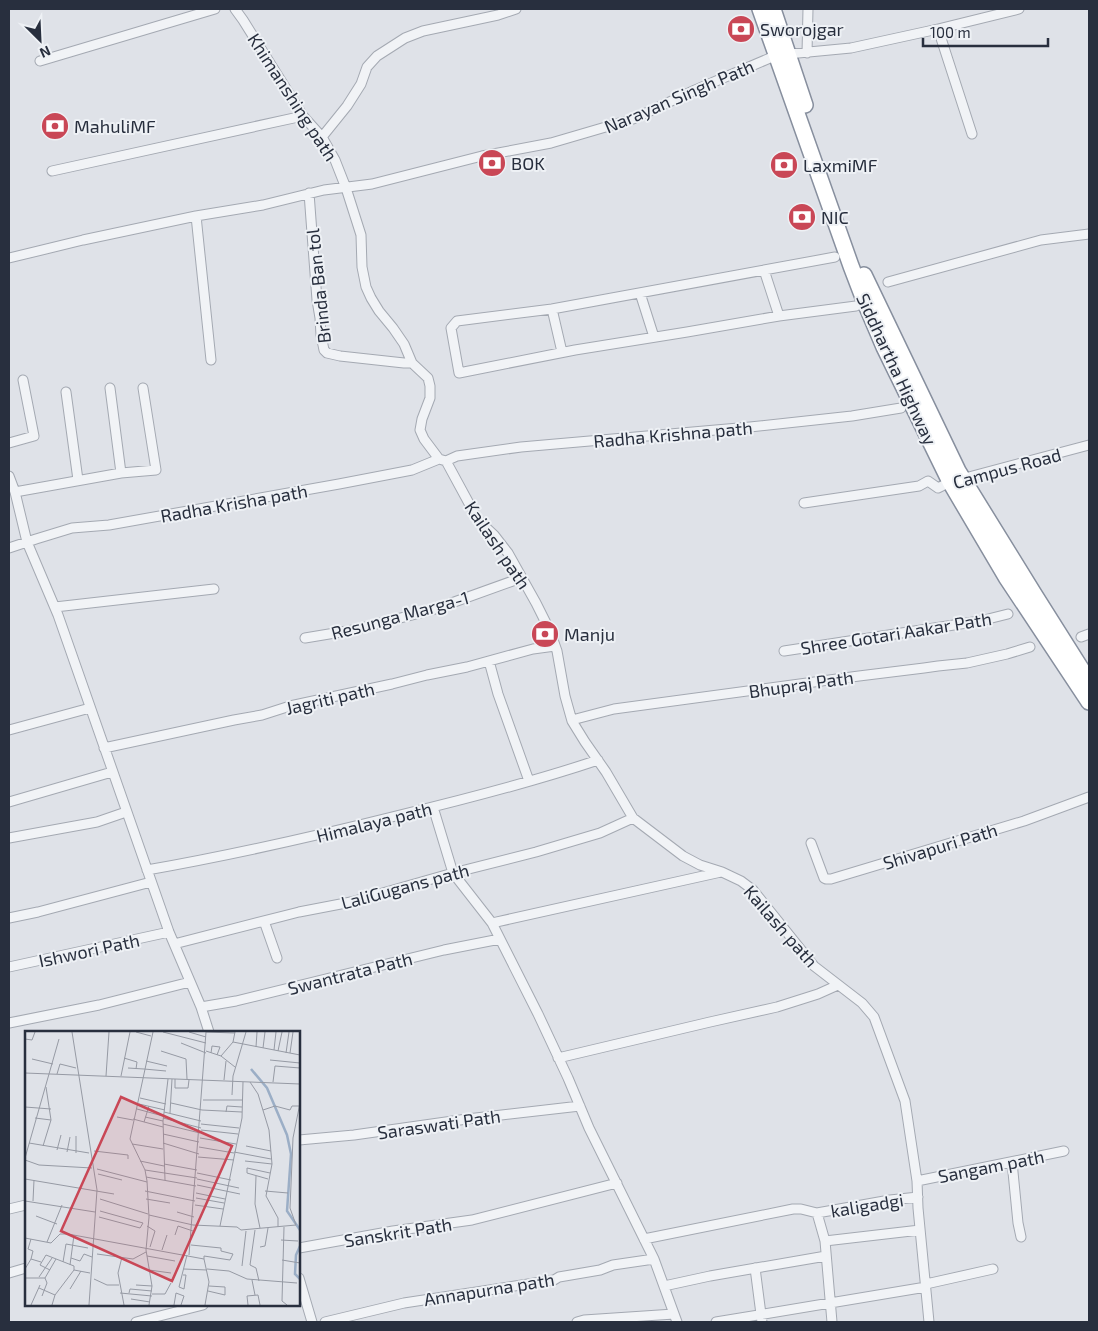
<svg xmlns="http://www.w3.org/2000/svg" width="1098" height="1331" font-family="'Exo 2',sans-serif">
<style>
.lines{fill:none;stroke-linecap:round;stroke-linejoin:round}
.minor-casing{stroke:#a4a9b2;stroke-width:11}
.trunk-casing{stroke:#878f9e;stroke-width:18}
.minor{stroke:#f1f3f6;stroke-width:9}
.trunk{stroke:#fff;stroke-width:15}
.labels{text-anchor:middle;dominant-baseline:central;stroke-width:4;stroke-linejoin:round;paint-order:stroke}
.poi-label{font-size:18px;fill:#282f3e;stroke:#eef1f5;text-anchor:start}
.street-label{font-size:18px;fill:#282f3e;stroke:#eef1f5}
.inset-river{fill:none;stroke:#9baec6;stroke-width:2.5}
.inset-road{fill:none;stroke:#969aa4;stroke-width:1}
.view{fill:#c94756;fill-opacity:0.15;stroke:#c94756;stroke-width:2.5}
.inset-edge{fill:none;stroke:#282f3e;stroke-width:2.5}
</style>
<rect width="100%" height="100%" fill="#dfe2e8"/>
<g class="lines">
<defs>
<path id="minor" d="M235,9L243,20L303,116L322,137L335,160L346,188L361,235L362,267L366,287L371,298L379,311L393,328L404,344L412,363L428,378L430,386V398L422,419L420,430L424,439L439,459L446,461
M938,29L972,134
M807,53L808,9
M40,61L215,9
M322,137L347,106L361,84L367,67L377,56L405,38L423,31L498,15L516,9
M52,171L303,116
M309,193L317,300L320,318L321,335L324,350L327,353L340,356L404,363H412
M196,216L211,360
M835,257L552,309L457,321L451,328L459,373L575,350L687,332L779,316L856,306
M9,258L83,240L196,216L263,205L324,190L372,184L482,156L551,143L633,119L695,90L777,55L851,48L938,29L1019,9
M764,270L779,316
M888,282L1041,240L1089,234
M640,293L654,337
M552,309L562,352
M110,388L121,473
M66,392L78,480
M9,443L34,436L23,380
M446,461L478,520L494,535L508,553L536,603L550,631L557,651L565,696L572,721L585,742L606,772L633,818L683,856L700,865L722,872L741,881L753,890L814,966L862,1003L874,1017L905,1101L917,1181L918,1208L929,1322
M446,461L457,456L521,447L750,427L852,416L901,408
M9,476L15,492L27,542L58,615L169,932L201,1007L209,1032
M15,492L121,473L156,470L143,388
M804,503L919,486L928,481L938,488L950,482L1089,445
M9,548L36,539L72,528L109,525L339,484L412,470L439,459
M55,607L214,589
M1081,637L1089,634
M305,638L353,630L432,610L521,578
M784,651L980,621L1008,614
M489,661L498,694L529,781
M572,720L614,709L859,676L924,668L938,666L967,663L1007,654L1030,647
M9,730L90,708
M104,748L234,720L262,715L290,706L392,684L427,675L467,667L533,649L555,646
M9,802L112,772
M433,807L453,873L492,923L538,1014L568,1078L589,1128L654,1259L677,1322
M9,838L97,822L126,812
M811,843L824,878L826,879H831L1024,821L1089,797
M147,870C232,855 316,836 400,815C466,799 533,782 598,760
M9,918L38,912L151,882
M264,921L277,958
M492,923L721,872
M174,944L299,912L351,902L453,873L536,852L600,833L633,818
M9,967L169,932
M201,1007L236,1001L444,950L500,939
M9,1023L99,1005L190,982
M558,1058L710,1022L777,1007L818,994L838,985
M299,1140L354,1135L467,1119L580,1106
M1012,1162L1018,1223L1021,1237
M917,1181L1064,1151
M9,1209L26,1205
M817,1213L825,1241L832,1322
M644,1239L793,1209H801L817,1213L890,1200L918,1197
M825,1241L920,1230
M299,1248L393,1231L472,1220L617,1183
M755,1268L762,1322
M9,1273L26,1268
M299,1278L312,1322
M926,1284L993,1269
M664,1286L710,1276L826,1256
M136,1322L203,1305
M325,1322L404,1303L554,1280L559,1277L600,1270L613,1265L654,1259
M577,1322L584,1320L674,1314
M716,1322L926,1287"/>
<path id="trunk" d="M760,9L851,266L864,300L884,347L950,482L1006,577L1089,702
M773,9L805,105
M864,275L958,471L1034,594L1089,681"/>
</defs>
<use href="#minor" class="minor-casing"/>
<use href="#trunk" class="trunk-casing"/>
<use href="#minor" class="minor"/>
<use href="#trunk" class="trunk"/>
</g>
<defs>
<symbol id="bank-disc" viewBox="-11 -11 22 22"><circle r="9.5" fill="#c94756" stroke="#eef1f5"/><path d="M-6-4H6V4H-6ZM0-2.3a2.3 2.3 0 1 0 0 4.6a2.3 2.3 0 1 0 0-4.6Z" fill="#fff"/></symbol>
</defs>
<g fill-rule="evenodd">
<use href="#bank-disc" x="725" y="13" width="32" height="32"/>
<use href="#bank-disc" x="39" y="110" width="32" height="32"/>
<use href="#bank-disc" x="476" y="147" width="32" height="32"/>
<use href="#bank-disc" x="768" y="149" width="32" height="32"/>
<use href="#bank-disc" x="786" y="201" width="32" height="32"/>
<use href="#bank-disc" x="529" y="618" width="32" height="32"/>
</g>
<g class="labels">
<g class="poi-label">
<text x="760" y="29">Sworojgar</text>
<text x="74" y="126">MahuliMF</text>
<text x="511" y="163">BOK</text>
<text x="803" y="165">LaxmiMF</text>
<text x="821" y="217">NIC</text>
<text x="564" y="634">Manju</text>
</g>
<g class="street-label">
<text transform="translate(679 96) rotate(-23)">Narayan Singh Path</text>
<text transform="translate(293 97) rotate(57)">Khimanshing path</text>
<text transform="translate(318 286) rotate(-96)">Brinda Ban tol</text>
<text transform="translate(897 369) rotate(65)">Siddhartha Highway</text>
<text transform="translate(673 434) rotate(-5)">Radha Krishna path</text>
<text transform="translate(1007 468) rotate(-15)">Campus Road</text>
<text transform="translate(234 503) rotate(-10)">Radha Krisha path</text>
<text transform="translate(498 545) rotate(56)">Kailash path</text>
<text transform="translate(400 615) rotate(-15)">Resunga Marga-1</text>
<text transform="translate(896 633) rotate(-9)">Shree Gotari Aakar Path</text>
<text transform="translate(801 684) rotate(-8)">Bhupraj Path</text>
<text transform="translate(330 698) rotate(-13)">Jagriti path</text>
<text transform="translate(374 822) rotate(-14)">Himalaya path</text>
<text transform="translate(940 846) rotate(-17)">Shivapuri Path</text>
<text transform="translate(405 886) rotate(-15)">LaliGugans path</text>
<text transform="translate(781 926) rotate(49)">Kailash path</text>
<text transform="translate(89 950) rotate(-12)">Ishwori Path</text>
<text transform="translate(350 973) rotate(-14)">Swantrata Path</text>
<text transform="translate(439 1124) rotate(-8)">Saraswati Path</text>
<text transform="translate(991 1166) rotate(-11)">Sangam path</text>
<text transform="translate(867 1205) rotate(-9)">kaligadgi</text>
<text transform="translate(398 1232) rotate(-9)">Sanskrit Path</text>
<text transform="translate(489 1289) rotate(-9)">Annapurna path</text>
</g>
</g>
<g transform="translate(25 1031)">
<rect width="275" height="275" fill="#dfe2e8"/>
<path class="inset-river" d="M226,38L242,57L262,104L266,123L262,180L275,199M275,215L271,224L270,243L275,248"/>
<path class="inset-road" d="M47,1L72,159L64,274M111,1L126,5M138,1L181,12M164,1L181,6M181,1L210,2M0,8L7,9L10,1M208,11L275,24M156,12L181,22M231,16L232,1M238,17L240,1M249,19L251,1M136,20L161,28L162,48M181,20L196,25L210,36M253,20L257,1M186,22L187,15L195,16L192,24M261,22L264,1M265,22L268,1M196,25L208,11L210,1M99,27L112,31L111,38M7,28L28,33M245,29L275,32M121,30L142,35M103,37L119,38M119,38L141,40M0,42L275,53M32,43L35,33L51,37M81,45L84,1M96,45L105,1M150,48V57H163L164,49M199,49L201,30M225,51L233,63L244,99L247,133L241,165L253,187V196M248,51L250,35L275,37M0,56V74M207,64L208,45L221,1M115,67L141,73M178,69H217M146,72L177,79M114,73L140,79M0,76L26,78M112,78L138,85M177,79L217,81M238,79L250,75L265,79L267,75H275M139,81L176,90M201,81L202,75L217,76M145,82L147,48M92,86L108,89M120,86L138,90M10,87L26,89M138,87L176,97M108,88L138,96M119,91L124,75M138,93L175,102M176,93L214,97M176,99L213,103M138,103L174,111M51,105V122M175,107L211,113M4,112L64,122M138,112L174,123M107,113L138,118M18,115L26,89L21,56M221,115L246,120M174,116L209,122M32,119L36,104M69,120L103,124V128M42,121L45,106M209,121L246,128M173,126L209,129M0,127L34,8M0,129L14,134L67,137M115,130L139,135M220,130L247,133M139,133L172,139M222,137V142L243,148M222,137L245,142M72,138L122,151M120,139L172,147M172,142L206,149M73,143L97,149M231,145L230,173L235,197M121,146L171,155M0,148L89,163M172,148L214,157M140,149L138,90L143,48M172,154L215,163M120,160L170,170M240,160L263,162M171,162L200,168M171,167L199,172M75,168L123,183M121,168L145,172M0,170L70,181M8,170L9,149M170,174L198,178M152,181L169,186M124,184L168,194L212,196L216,199L271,194M11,185L32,193M74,186L115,197L118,192L75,180M271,194L265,177L268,107L275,72M122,195L130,200L125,216M195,195L217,87L218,51M259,196L257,270L262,274M230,199L225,234L231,237L234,250M150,204L153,195L168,200M0,207L26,212L35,203H43L179,228V225L205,229L208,223L196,220V217L166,214M256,209L273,210M22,211L37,174M235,216L240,215L243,197M137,219L142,204M72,223L108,228L121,221M164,224L181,1M122,225L150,230M97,226L93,242L99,274M46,227L55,230L59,223L67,226M6,228L8,220L3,218L6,208M179,228L184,251L180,274M257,229L275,232M38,231L41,213L63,217M45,234L49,204M217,235L221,200M0,238L6,228L16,231M159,238L182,239M182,238L204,240L222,248L272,252M25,239L15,234L21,224L49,235V239M124,239L146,242M158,244H161L159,258L154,256L162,224M14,246L27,227M0,247H20L22,252L17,265M20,247L31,228M69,248L82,254H94M227,249L230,264M111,254L127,255M14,257L30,264M45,258L56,240M183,260L200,264V256L184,255M95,262L127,265M104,262L105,258L127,260M127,263H140L146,252M106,268L125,271M6,274L15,254M27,274L30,264L49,239L65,242M124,274L127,255L121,219L124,186L122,150L120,139L105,108L128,1M149,274L151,262L159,265L156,274M223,274L222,265L233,264L235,274"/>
<path class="view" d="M96,66L207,115L147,250L36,200Z"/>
<rect width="275" height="275" class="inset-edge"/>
</g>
<rect width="1098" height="1331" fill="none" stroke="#282f3e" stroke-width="20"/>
<g transform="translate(40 40) rotate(156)" stroke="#eef1f5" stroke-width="4" paint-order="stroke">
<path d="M0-4L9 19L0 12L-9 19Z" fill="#282f3e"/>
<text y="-8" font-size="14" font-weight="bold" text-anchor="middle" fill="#282f3e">N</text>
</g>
<path d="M923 38v8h125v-8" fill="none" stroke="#282f3e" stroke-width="2.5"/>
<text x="930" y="38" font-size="15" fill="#282f3e" stroke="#eef1f5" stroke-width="4" paint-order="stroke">100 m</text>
</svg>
